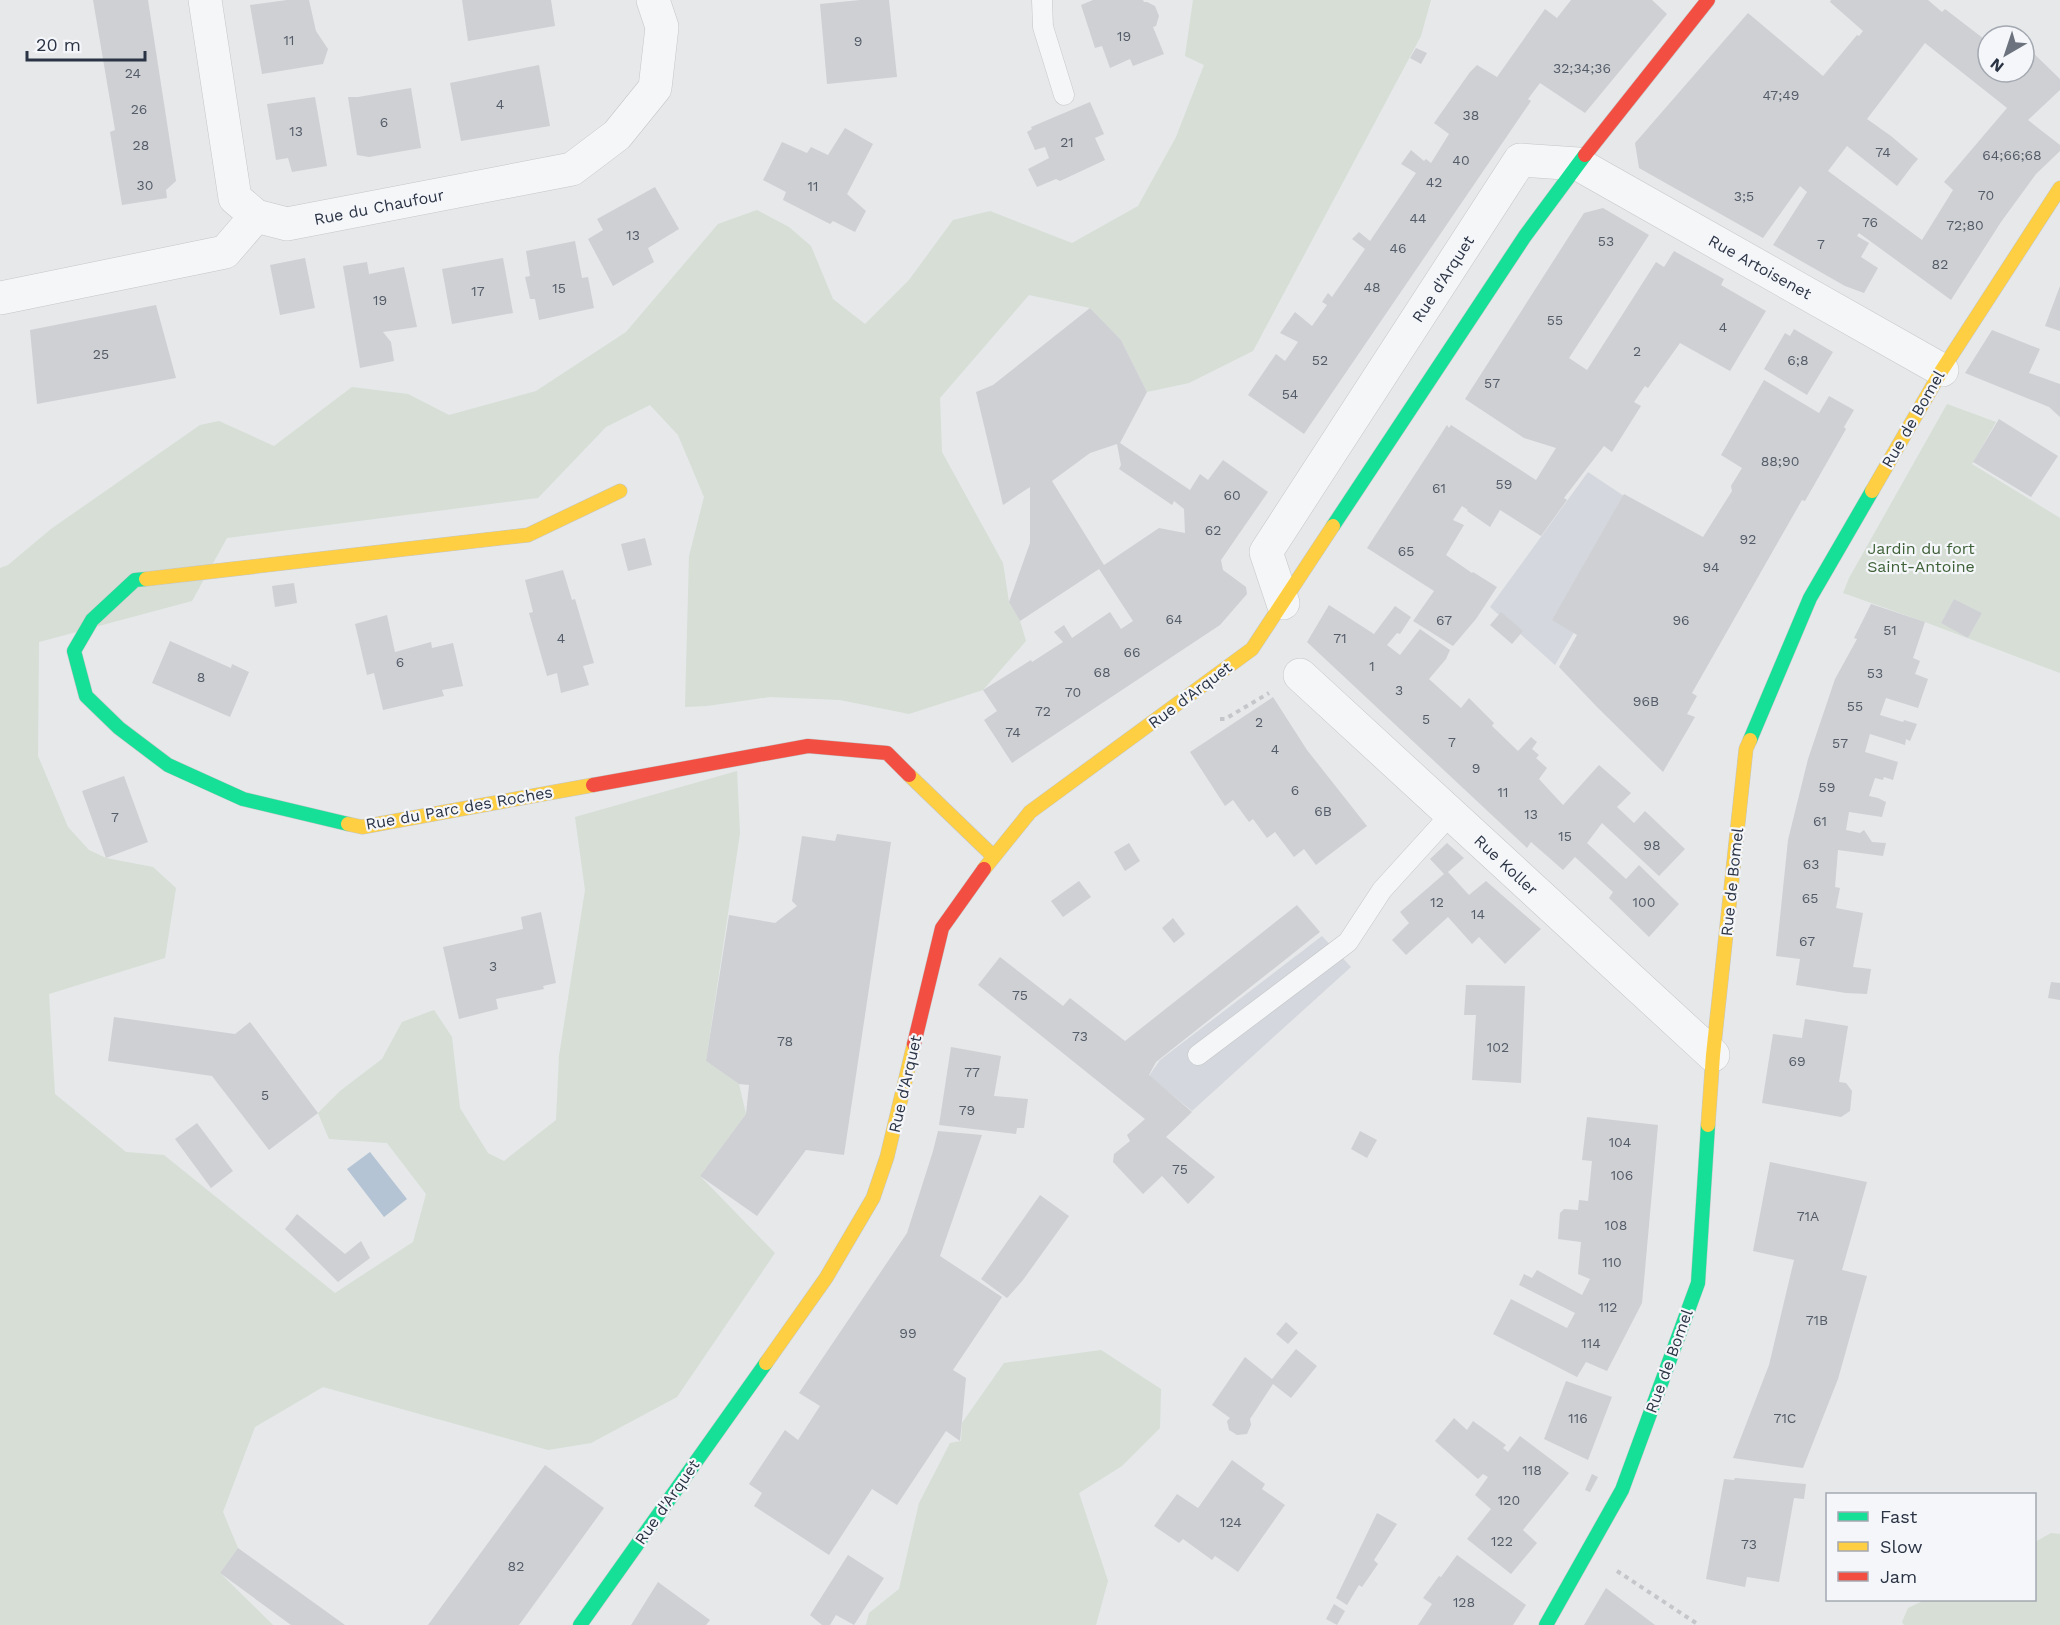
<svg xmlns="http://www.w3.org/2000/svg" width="2060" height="1625" font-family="'Work Sans',sans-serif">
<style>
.built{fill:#d4d7dd}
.green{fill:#d6ded6;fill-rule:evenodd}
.water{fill:#b4c4d5}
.building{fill:#ced0d3;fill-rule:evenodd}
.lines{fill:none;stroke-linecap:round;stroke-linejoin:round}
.lane-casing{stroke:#c4c6c8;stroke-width:21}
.street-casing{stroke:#c4c6c8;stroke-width:34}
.fast-casing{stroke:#c4c6c8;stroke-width:15}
.slow-casing{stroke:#c4c6c8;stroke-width:15}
.jam-casing{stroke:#c4c6c8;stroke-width:15}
.path{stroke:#c5c6ca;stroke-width:4;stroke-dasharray:4.5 4.5;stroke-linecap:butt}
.lane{stroke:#f5f6f7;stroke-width:20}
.street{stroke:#f5f6f7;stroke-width:33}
.fast{stroke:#16e098;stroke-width:14}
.slow{stroke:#ffcf43;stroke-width:14}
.jam{stroke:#f24e42;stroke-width:14}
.labels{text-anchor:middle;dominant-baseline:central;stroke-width:4.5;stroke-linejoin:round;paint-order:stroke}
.number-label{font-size:14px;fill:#545c69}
.street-label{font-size:16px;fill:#2b3445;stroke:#f4f6f9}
.park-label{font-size:16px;fill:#3f6138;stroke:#f4f6f9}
</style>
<rect width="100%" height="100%" fill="#e6e8ea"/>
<path class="built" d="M1588,472L1645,510L1555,665L1490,607Z
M1322,936L1351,967L1192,1111L1149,1076L1160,1060Z"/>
<path class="green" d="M1193,0H1431L1421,36L1253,351L1189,383L1147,392L1121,340L1090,308L1029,295L940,398L942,452L1003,563L1009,602L1020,621L1026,641L983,690L909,714L840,700L770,697L707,706L685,707L689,556L704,497L678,435L650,405L606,427L538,498L227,538L192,601L39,642L38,756L68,827L89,850L106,858L153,867L176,888L165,958L49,994L55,1094L126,1152L164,1155L335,1293L413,1242L426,1194L387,1143L329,1139L318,1113L340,1091L382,1059L402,1022L434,1010L452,1037L460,1108L488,1153L504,1161L556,1120L559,1056L585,890L575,817L737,771L740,833L706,1061L739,1084L746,1114L700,1176L775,1253L677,1397L591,1443L548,1450L323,1387L255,1427L223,1512L238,1548L220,1573L273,1625H0V568L8,565L51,529L200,425L219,421L274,446L352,387L408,394L449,415L536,391L626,332L718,224L757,210L789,227L811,246L833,299L865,324L909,280L953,220L990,211L1072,243L1138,206L1176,137L1204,65L1185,56Z
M1947,404L1996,422L1972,464L2060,518V673L1925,622L1843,593L1849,578ZM1954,599L1982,613L1968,638L1941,623Z
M1101,1350L1161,1389L1160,1428L1122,1466L1079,1493L1108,1581L1096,1625H866L869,1613L899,1589L919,1503L950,1443L961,1441L962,1423L1004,1363Z
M2051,1533L2060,1534V1625H1904L1902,1622L1908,1608L1925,1600H2034L2035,1542Z"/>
<path class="water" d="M370,1152L407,1199L384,1217L347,1169Z"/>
<path class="building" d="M93,0H148L176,181L166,190L167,198L122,205L110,132L115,130Z
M287,0H309L316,31L328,49L323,64L262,74L250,5Z
M462,0H551L555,26L468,41Z
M860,0H889L897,77L827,84L820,4Z
M1093,0H1143L1144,2H1147L1155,6L1159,16L1156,26L1153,27L1164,54L1133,66L1130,59L1110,68L1102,46L1095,48L1081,5Z
M1571,0H1652L1667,14L1585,113L1540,83L1528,99L1531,101L1304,434L1248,395L1276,354L1285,361L1298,342L1280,333L1295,312L1312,326L1327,305L1322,302L1328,293L1332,297L1365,249L1352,239L1359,232L1370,241L1416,173L1401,164L1411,150L1424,161L1426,159L1431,163L1449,134L1434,123L1470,72L1477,65L1497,77L1545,9L1557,18Z
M1831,0H1928L1942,12L1945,9L1988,42V72H2024L2025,45L2060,79V90L2028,120L2060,145V151L2036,174L2001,222L1951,300L1859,233L1857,236L1869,243L1861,257L1878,268L1864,293L1845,286L1773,245L1807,192L1800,186L1763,238L1639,168L1635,143L1748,13L1823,76L1857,35L1859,36L1863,31L1830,2ZM1925,43L2007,108L1944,182L1953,190L1922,240L1828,171L1847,146L1897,186L1912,166L1918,159L1891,136L1867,119Z
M1416,48L1427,53L1421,64L1410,58Z
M539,65L550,126L461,141L450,83Z
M411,88L421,148L369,157L357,155L348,97H358Z
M315,97L327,166L292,172L288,158L276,160L267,104Z
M1090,102L1104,134L1095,138L1105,160L1060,181L1056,179L1037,187L1028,169L1049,158L1045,147L1035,150L1027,132L1032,129L1031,127Z
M845,128L873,144L847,194L866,211L855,232L833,221L830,224L783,200L786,192L763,180L782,142L807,153L811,147L828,155Z
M655,187L679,229L648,248L654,262L613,286L588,239L603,230L597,219Z
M1603,208L1649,235L1569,358L1587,370L1656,262L1664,267L1674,251L1724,279L1721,285L1766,311L1730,371L1680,343L1648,388L1645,386L1634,402L1641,406L1612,452L1604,446L1564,498L1567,500L1541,536L1500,510L1490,527L1467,511L1468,510L1462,506L1453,520L1464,525L1446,555L1472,573L1473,572L1497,587L1476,619L1453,646L1413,621L1434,591L1367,548L1447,425L1449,428L1451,425L1536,480L1556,448L1524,438L1465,399L1584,213Z
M575,241L582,278L588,277L594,308L539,320L535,299H530L525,277L530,276L526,251Z
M305,258L315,308L280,315L270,265Z
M503,258L513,313L452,324L442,269Z
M367,262L369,274L404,267L417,327L383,332L391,342L394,361L360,368L343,266Z
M2060,286V331L2045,326Z
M156,305L176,378L37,404L30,330Z
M1090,308L1121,340L1147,392L1120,443L1190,490L1200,474L1208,480L1223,460L1268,492L1221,560L1223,570L1246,587L1247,594L1220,625L1012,763L984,720L997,711L983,690L1031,660L1032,662L1063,642L1054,632L1064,625L1072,638L1110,612L1121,629L1133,621L1099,569L1020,621L1009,602L1030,543V487L1003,505L976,392L993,385ZM1117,444L1121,465L1119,469L1172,505L1174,501L1184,509L1185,533L1159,528L1104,565L1052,481L1090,453Z
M1794,329L1833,352L1807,395L1764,369L1785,333L1790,336Z
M1992,330L2040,349L2029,373L2060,384V417L2049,407L1965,373Z
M1764,380L1819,413L1829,396L1854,410L1844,427L1846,429L1805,501L1802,500L1692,693L1697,696L1687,714L1695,717L1663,772L1596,706L1559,667L1577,635L1552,620L1624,494L1703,537L1732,491L1731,486L1742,468L1721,455Z
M1999,419L2058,456L2031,497L1973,462Z
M645,538L652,565L628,571L621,544Z
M563,570L572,600L575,599L594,663L583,666L589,685L561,693L557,673L547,676L529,613L533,612L525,580Z
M294,583L297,603L275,607L272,586Z
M1954,599L1982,613L1968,638L1941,623Z
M1871,604L1925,622L1913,658L1920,661L1915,674L1928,679L1918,708L1886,698L1880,715L1903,722L1904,720L1917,724L1910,741L1906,739L1905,745L1870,734L1865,752L1898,762L1893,780L1884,777L1883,780L1875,778L1869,796L1878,798L1886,802L1882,817L1849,812L1846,830L1860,833L1864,830L1872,842L1886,843L1883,856L1838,850L1835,887L1840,888L1836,908L1863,913L1853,967L1871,969L1867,994L1846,993L1796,985L1800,959L1776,956L1788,840L1808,759L1835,679L1857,639L1854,638Z
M1329,605L1374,634L1395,606L1411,617L1400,634L1397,633L1387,645L1400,655L1420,629L1450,650L1446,659L1429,679L1461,708L1469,698L1494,723L1492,726L1518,751L1531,737L1537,742L1532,749L1539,755L1536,758L1547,768L1539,779L1563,805L1599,765L1631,793L1617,807L1634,823L1645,811L1685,849L1659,876L1602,823L1587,843L1626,879L1639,865L1679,904L1649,937L1610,899L1609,898L1613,892L1575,857L1563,870L1531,842L1527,848L1307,642Z
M1501,612L1523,631L1512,644L1490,625Z
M387,615L395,652L431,642L432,648L453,643L463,686L442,690L444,696L383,710L374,673L367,675L355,624Z
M170,641L231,668L232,664L249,672L230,717L152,683Z
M1273,697L1307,750L1367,826L1316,865L1304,849L1294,857L1275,832L1267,838L1253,819L1249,822L1233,800L1225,806L1190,752Z
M124,776L148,842L106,858L82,791Z
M837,834L891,842L844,1155L806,1150L757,1216L700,1176L746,1114L749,1085L739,1084L706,1061L729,915L775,923L797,906L792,901L802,836L835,841Z
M1129,843L1140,861L1125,871L1114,852Z
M1447,843L1464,858L1448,872L1469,895L1486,881L1541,929L1505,964L1479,937L1472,944L1448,917L1406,955L1392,940L1409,923L1400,912L1444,874L1430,859Z
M1079,881L1091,897L1063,917L1051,901Z
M1297,905L1320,932L1156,1062L1149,1075L1192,1112L1166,1137L1215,1177L1188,1204L1162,1176L1143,1194L1113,1162L1114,1154L1130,1141L1127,1135L1145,1119L978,985L1000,957L1063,1006L1070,998L1125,1041Z
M541,912L556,983L543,986L544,989L496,999L498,1009L459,1019L443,947L523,929L521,917Z
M1173,918L1185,934L1174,943L1162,928Z
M2051,982L2060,983V1000L2048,998Z
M1466,985L1525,986L1521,1083L1472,1080L1476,1015H1464Z
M114,1017L235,1034L250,1022L318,1113L269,1150L212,1076L108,1061Z
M1805,1019L1848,1026L1839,1082L1846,1083L1852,1091L1850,1111L1841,1117L1762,1103L1773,1034L1802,1038Z
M951,1047L1001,1056L994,1096L1028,1099L1024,1128H1017L1016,1134L939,1125Z
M1587,1117L1658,1125L1642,1303L1607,1371L1586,1362L1577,1377L1493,1334L1511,1299L1567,1328L1575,1313L1519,1285L1524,1274L1532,1278L1537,1270L1582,1295L1590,1279L1578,1274L1581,1242L1558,1239L1560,1213L1564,1209L1578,1210L1579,1200L1588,1201L1592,1161L1582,1160Z
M197,1123L233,1171L211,1188L175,1139Z
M938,1131L982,1135L940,1256L1002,1297L953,1370L966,1378L960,1441L946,1431L897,1505L872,1489L829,1555L754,1506L762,1493L749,1484L785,1430L798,1440L820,1406L799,1393L907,1233L933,1151Z
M1360,1131L1377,1140L1367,1158L1351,1149Z
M1770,1162L1867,1182L1842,1270L1867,1276L1838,1379L1803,1468L1733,1458L1769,1365L1794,1260L1753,1251Z
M1040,1195L1069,1216L1023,1280L1007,1298L981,1279Z
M297,1214L345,1254L361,1241L370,1258L338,1282L285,1229Z
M1286,1322L1298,1333L1288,1344L1276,1334Z
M1296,1349L1317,1366L1291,1398L1273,1384L1250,1419L1251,1425L1247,1434L1237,1435L1229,1430L1227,1421L1230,1418L1212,1405L1245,1357L1272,1379Z
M1566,1381L1612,1397L1588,1460L1544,1439Z
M1454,1418L1467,1430L1473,1421L1506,1445L1503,1448L1508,1452L1520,1436L1569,1473L1523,1530L1537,1543L1511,1574L1467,1539L1491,1509L1475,1495L1488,1477L1483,1474L1478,1479L1435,1441Z
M1232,1460L1265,1484L1262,1489L1285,1505L1238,1572L1215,1556L1212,1560L1183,1539L1179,1543L1154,1526L1177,1494L1198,1508Z
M545,1465L604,1508L519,1625H428Z
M1592,1474L1598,1477L1590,1492L1585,1490Z
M1735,1478L1806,1484L1804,1499L1794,1498L1779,1582L1747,1577L1745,1587L1706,1579L1724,1479L1734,1480Z
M1377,1513L1397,1524L1374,1560L1378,1564L1362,1587L1359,1585L1347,1605L1336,1598Z
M238,1548L345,1625H291L220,1573Z
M848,1555L884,1578L854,1625L836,1615L830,1625H822L810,1615Z
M1457,1555L1526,1605L1513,1625H1418L1432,1604L1423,1598L1439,1576L1441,1577Z
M658,1582L710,1620L706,1625H631Z
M1606,1588L1655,1625H1584Z
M1334,1604L1345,1611L1337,1625L1326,1619Z"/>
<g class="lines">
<defs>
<path id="lane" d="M1042,0L1043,27L1064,95
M1198,1055L1348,942L1382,890L1451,814"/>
<path id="street" d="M205,0L235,198L256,216L287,224L572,169L617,135L655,88L662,27L653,0
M0,298L225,252L256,216
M1283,603L1266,552L1520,160L1578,164L1942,370
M1300,675L1713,1055"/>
<path id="fast" d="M1333,526L1525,236L1585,155
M146,579L135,580L92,620L74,651L86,696L119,728L168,765L243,799L348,824
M1750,740L1810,598L1872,491
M580,1625L766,1363
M1546,1625L1622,1490L1698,1283L1708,1125"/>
<path id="slow" d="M1872,491L1942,370L2060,188
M146,579L528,535L620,491
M909,775L993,856
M348,824L362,827L593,785
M984,869L1030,812L1252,649L1333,526
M1708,1125L1713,1055L1746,749L1750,740
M766,1363L826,1278L873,1198L887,1157L914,1044"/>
<path id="jam" d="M1585,155L1708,0
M593,785L808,746L887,753L909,775
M914,1044L942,928L984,869"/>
</defs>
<use href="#lane" class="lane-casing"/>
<use href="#street" class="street-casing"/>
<use href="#fast" class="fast-casing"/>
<use href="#slow" class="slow-casing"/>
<use href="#jam" class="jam-casing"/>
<path class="path" d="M1220,719H1225L1269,693
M1617,1571L1699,1625"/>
<use href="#lane" class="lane"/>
<use href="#street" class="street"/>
<use href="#fast" class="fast"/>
<use href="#slow" class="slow"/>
<use href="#jam" class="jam"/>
</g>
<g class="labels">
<g class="number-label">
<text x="1124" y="36">19</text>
<text x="289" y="40">11</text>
<text x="858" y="41">9</text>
<text x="1582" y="68">32;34;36</text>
<text x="133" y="73">24</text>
<text x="1781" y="95">47;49</text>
<text x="500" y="104">4</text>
<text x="139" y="109">26</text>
<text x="1471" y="115">38</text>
<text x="384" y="122">6</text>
<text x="296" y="131">13</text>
<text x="1067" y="142">21</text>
<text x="141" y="145">28</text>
<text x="1883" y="152">74</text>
<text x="2012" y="155">64;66;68</text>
<text x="1461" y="160">40</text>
<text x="1434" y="182">42</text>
<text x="145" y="185">30</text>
<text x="813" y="186">11</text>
<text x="1986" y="195">70</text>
<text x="1744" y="196">3;5</text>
<text x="1418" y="218">44</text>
<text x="1870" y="222">76</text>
<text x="1965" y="225">72;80</text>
<text x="633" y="235">13</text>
<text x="1606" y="241">53</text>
<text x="1821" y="244">7</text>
<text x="1398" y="248">46</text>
<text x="1940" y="264">82</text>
<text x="1372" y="287">48</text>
<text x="559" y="288">15</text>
<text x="478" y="291">17</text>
<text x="380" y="300">19</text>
<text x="1555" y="320">55</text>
<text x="1723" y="327">4</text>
<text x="1637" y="351">2</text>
<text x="101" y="354">25</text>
<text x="1320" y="360">52</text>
<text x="1798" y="360">6;8</text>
<text x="1492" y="383">57</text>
<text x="1290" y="394">54</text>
<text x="1780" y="461">88;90</text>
<text x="1504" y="484">59</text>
<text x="1439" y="488">61</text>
<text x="1232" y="495">60</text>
<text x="1213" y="530">62</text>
<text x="1748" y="539">92</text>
<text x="1406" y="551">65</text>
<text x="1711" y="567">94</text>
<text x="1174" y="619">64</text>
<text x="1444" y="620">67</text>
<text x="1681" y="620">96</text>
<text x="1890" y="630">51</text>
<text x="561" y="638">4</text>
<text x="1340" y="638">71</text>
<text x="1132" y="652">66</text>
<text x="400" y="662">6</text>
<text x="1372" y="666">1</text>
<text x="1102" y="672">68</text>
<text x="1875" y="673">53</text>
<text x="201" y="677">8</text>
<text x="1399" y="690">3</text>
<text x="1073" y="692">70</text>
<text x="1646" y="701">96B</text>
<text x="1855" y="706">55</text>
<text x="1043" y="711">72</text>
<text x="1426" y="719">5</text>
<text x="1259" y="722">2</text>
<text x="1013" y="732">74</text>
<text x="1452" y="742">7</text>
<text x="1840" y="743">57</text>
<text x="1275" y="749">4</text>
<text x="1476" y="768">9</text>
<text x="1827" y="787">59</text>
<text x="1295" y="790">6</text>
<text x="1503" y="792">11</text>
<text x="1323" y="811">6B</text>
<text x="1531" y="814">13</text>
<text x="115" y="817">7</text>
<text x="1820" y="821">61</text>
<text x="1565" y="836">15</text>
<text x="1652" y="845">98</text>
<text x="1811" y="864">63</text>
<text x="1810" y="898">65</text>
<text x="1437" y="902">12</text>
<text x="1644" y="902">100</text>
<text x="1478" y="914">14</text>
<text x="1807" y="941">67</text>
<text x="493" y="966">3</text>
<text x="1020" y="995">75</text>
<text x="1080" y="1036">73</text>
<text x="785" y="1041">78</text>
<text x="1498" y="1047">102</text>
<text x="1797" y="1061">69</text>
<text x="972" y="1072">77</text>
<text x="265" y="1095">5</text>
<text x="967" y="1110">79</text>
<text x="1620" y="1142">104</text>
<text x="1180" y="1169">75</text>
<text x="1622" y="1175">106</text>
<text x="1808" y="1216">71A</text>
<text x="1616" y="1225">108</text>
<text x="1612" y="1262">110</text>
<text x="1608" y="1307">112</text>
<text x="1817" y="1320">71B</text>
<text x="908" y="1333">99</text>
<text x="1591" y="1343">114</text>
<text x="1578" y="1418">116</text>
<text x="1785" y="1418">71C</text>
<text x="1532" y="1470">118</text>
<text x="1509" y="1500">120</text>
<text x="1231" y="1522">124</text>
<text x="1502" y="1541">122</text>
<text x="1749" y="1544">73</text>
<text x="516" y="1566">82</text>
<text x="1464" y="1602">128</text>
</g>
<g class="street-label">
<text transform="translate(379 207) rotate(-11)">Rue du Chaufour</text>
<text transform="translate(1760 267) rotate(29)">Rue Artoisenet</text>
<text transform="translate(1443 279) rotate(-57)">Rue d'Arquet</text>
<text transform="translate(1913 419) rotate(-60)">Rue de Bomel</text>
<text transform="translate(1190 695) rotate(-37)">Rue d'Arquet</text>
<text transform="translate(459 808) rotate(-10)">Rue du Parc des Roches</text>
<text transform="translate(1506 865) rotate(43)">Rue Koller</text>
<text transform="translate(1732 882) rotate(-84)">Rue de Bomel</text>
<text transform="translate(905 1084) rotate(-77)">Rue d'Arquet</text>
<text transform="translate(1669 1361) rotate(-70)">Rue de Bomel</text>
<text transform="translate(667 1502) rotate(-55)">Rue d'Arquet</text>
</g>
<g class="park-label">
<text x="1921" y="548">Jardin du fort<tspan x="1921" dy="18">Saint-Antoine</tspan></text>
</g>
</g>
<rect x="1826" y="1493" width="210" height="108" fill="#f4f6f9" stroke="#a4a8b1" stroke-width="1.5"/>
<rect x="1838" y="1512" width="30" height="9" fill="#16e098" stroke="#a4a8b1" stroke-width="1.5"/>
<text x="1880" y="1523" font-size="18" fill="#2b3445">Fast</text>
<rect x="1838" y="1542" width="30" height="9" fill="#ffcf43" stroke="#a4a8b1" stroke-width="1.5"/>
<text x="1880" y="1553" font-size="18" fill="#2b3445">Slow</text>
<rect x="1838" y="1572" width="30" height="9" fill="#f24e42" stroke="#a4a8b1" stroke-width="1.5"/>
<text x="1880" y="1583" font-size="18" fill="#2b3445">Jam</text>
<g transform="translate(2006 54) rotate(219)"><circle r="28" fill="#f4f6f9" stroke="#a4a8b1" stroke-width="1.5"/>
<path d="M0-4.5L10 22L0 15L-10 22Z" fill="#6c737f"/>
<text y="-9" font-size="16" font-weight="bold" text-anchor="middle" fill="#2b3445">N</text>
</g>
<path d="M27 51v9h118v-9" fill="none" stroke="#2b3445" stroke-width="3"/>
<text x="36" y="51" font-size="18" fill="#2b3445" stroke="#f4f6f9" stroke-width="4.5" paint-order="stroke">20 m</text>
</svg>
